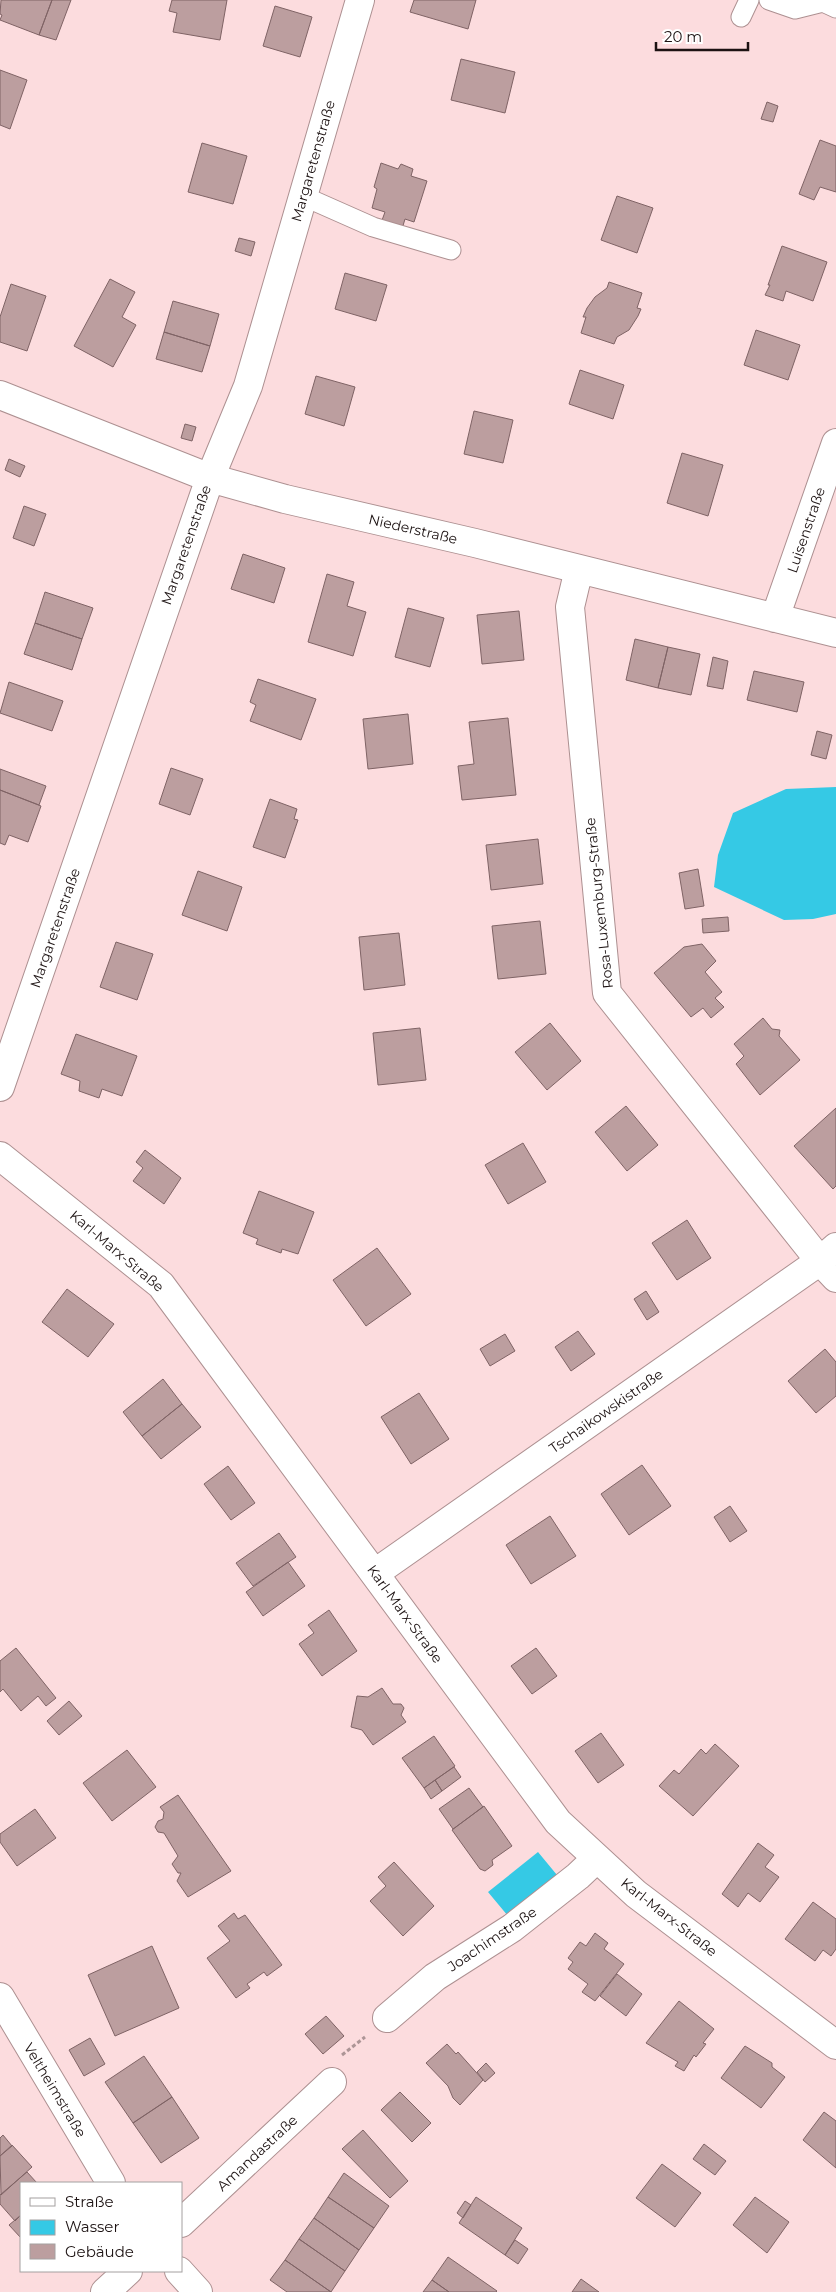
<svg xmlns="http://www.w3.org/2000/svg" width="836" height="2292" font-family="Montserrat,sans-serif">
<style>
.water{fill:#35c9e5}
.building{fill:#bc9e9f;stroke:#7f6365}
.lines{fill:none;stroke-linecap:round;stroke-linejoin:round}
.service-casing{stroke:#ad9091;stroke-width:21}
.minor-casing{stroke:#ad9091;stroke-width:30}
.path{stroke:#ad9596;stroke-width:3;stroke-dasharray:4 2.5;stroke-linecap:butt}
.service{stroke:#fff;stroke-width:19}
.minor{stroke:#fff;stroke-width:28}
.labels{text-anchor:middle;dominant-baseline:central;stroke-width:4.5;stroke-linejoin:round;paint-order:stroke}
.street-label{font-size:14px;fill:#1c1212;stroke:#fff}
</style>
<rect width="100%" height="100%" fill="#fcdcde"/>
<path class="water" d="M836,787V914L813,919L784,920L714,887L718,855L733,813L786,789Z
M538,1852L557,1875L508,1916L488,1892Z"/>
<path class="building" d="M1,0H52L39,35L0,20L2,15L0,14Z
M52,0H71L56,40L39,35Z
M172,0H227L220,40L173,32L177,13L169,11Z
M414,0H476L468,29L410,12Z
M275,6L312,17L300,57L263,46Z
M461,59L515,72L505,113L451,100Z
M0,70L27,80L10,129L0,125Z
M767,102L778,106L773,122L761,119Z
M820,140L836,146V192L820,187L814,200L799,194Z
M202,143L247,156L233,204L188,192Z
M381,163L398,169L401,164L413,169L411,176L427,181L414,222L405,219L402,229L381,223L385,212L372,208L377,189L374,187Z
M617,196L653,208L637,253L601,240Z
M239,238L255,242L251,256L235,251Z
M782,246L827,262L813,301L786,291L783,301L765,295L770,285H768Z
M345,273L387,285L376,321L335,309Z
M110,279L135,292L122,317L136,325L113,367L74,346Z
M609,282L642,293L637,308L641,309L638,316L629,330L617,337L614,344L581,333L586,317H583L587,308L595,297L607,288Z
M11,284L46,296L27,351L0,342V317Z
M173,301L219,314L210,346L164,332Z
M756,330L800,345L788,380L744,365Z
M164,332L210,346L202,372L156,359Z
M580,370L624,385L613,419L569,404Z
M316,376L355,387L344,426L305,414Z
M474,411L513,420L503,463L464,454Z
M185,424L196,427L192,441L181,438Z
M682,453L723,465L708,516L667,503Z
M9,459L25,466L20,477L5,470Z
M24,506L46,514L34,546L13,538Z
M243,554L285,568L274,603L231,589Z
M327,574L354,582L347,606L366,612L353,656L308,642Z
M45,592L93,608L82,639L35,623Z
M408,608L444,618L430,667L395,657Z
M519,611L524,660L482,664L477,615Z
M35,623L82,639L72,670L24,654Z
M635,639L668,647L658,688L626,680Z
M668,647L700,654L691,695L658,688Z
M713,657L728,661L723,689L707,686Z
M754,671L804,682L797,712L747,700Z
M258,679L316,699L301,740L250,721L256,705L250,702Z
M9,682L63,701L52,731L0,713Z
M408,714L413,764L368,769L363,719Z
M508,718L516,795L462,800L458,766L474,764L469,722Z
M817,731L832,735L826,759L811,755Z
M171,768L203,779L190,815L159,804Z
M0,769L46,786L39,805L0,790Z
M0,790L41,806L28,842L9,835L5,845L0,843Z
M270,799L297,809L294,819L298,820L285,858L253,847Z
M538,839L543,884L491,890L486,845Z
M698,869L704,906L685,909L679,873Z
M198,871L242,887L227,931L182,915Z
M728,917L729,931L703,933L702,919Z
M540,921L546,974L498,979L492,926Z
M399,933L405,985L364,990L359,937Z
M116,942L153,954L137,1000L100,987Z
M702,944L716,961L705,972L722,992L715,998L724,1007L711,1018L703,1008L691,1017L654,973L684,947Z
M763,1018L772,1029L780,1030L779,1036L800,1060L760,1095L736,1064L744,1056L734,1044Z
M550,1023L581,1061L547,1090L515,1052Z
M420,1028L426,1080L378,1085L373,1033Z
M76,1034L137,1056L122,1096L102,1089L99,1098L79,1091L80,1081L61,1074Z
M626,1106L658,1145L627,1171L595,1132Z
M836,1108V1186L833,1189L794,1146Z
M523,1143L546,1182L508,1204L485,1165Z
M145,1150L181,1178L164,1204L133,1181L143,1168L136,1162Z
M259,1191L314,1212L298,1254L282,1249L281,1253L256,1244L258,1239L243,1233Z
M687,1220L711,1258L677,1280L652,1243Z
M377,1248L411,1294L366,1326L333,1280Z
M67,1289L114,1324L88,1357L42,1322Z
M646,1291L659,1312L647,1320L634,1299Z
M578,1331L595,1354L571,1371L555,1347Z
M505,1334L515,1351L490,1366L480,1349Z
M825,1349L836,1362V1396L816,1413L788,1381Z
M163,1379L182,1404L142,1436L123,1412Z
M419,1393L449,1439L411,1464L381,1417Z
M182,1404L201,1427L161,1459L142,1436Z
M642,1465L671,1506L629,1535L601,1494Z
M228,1466L255,1503L231,1520L204,1484Z
M730,1506L747,1531L730,1542L714,1517Z
M550,1516L576,1556L531,1584L506,1545Z
M279,1533L296,1557L253,1586L236,1563Z
M288,1562L305,1586L263,1616L246,1592Z
M329,1610L357,1651L322,1676L299,1644L314,1633L308,1625Z
M16,1648L56,1698L46,1706L38,1696L21,1711L3,1689L0,1692V1661Z
M536,1648L557,1676L532,1694L511,1666Z
M382,1688L393,1704H401L404,1708L401,1715L406,1722L373,1745L362,1730L351,1727L357,1696L368,1697Z
M69,1701L82,1716L59,1735L47,1721Z
M601,1733L624,1765L598,1783L575,1751Z
M434,1736L455,1766L424,1788L402,1758Z
M715,1744L739,1766L693,1816L659,1786L674,1770L679,1774L701,1749L706,1754Z
M127,1750L156,1787L112,1821L83,1783Z
M454,1767L461,1777L442,1791L435,1780Z
M435,1780L442,1791L431,1799L424,1788Z
M469,1788L483,1807L453,1829L439,1809Z
M178,1795L231,1871L188,1897L177,1881L181,1873H178L172,1864L178,1856L164,1833L158,1832L155,1827L158,1821L163,1819L164,1812L160,1807Z
M484,1806L512,1846L492,1860L493,1865L485,1871L480,1869L452,1830Z
M35,1809L56,1838L17,1866L0,1842V1834Z
M758,1843L774,1855L765,1867L779,1877L760,1902L748,1893L738,1907L722,1894Z
M394,1862L434,1906L403,1936L370,1901L386,1886L378,1877Z
M813,1902L836,1919V1949L831,1956L823,1950L815,1961L785,1939Z
M234,1913L238,1919L245,1915L282,1965L267,1976L264,1972L247,1984L250,1988L236,1998L207,1958L230,1941L218,1926Z
M595,1933L608,1943L604,1949L624,1964L595,2001L582,1992L588,1984L568,1969L573,1962L568,1958L580,1942L586,1946Z
M152,1946L179,2008L115,2036L88,1975Z
M617,1974L642,1994L626,2016L600,1996Z
M679,2001L714,2029L703,2043L706,2044L696,2057L694,2055L684,2071L675,2066L678,2062L646,2043Z
M326,2016L344,2036L323,2054L305,2034Z
M90,2038L105,2064L84,2076L69,2050Z
M447,2044L456,2054L458,2052L483,2080L460,2105L453,2098L448,2086L426,2063Z
M745,2046L772,2063V2067L785,2077L761,2108L721,2078Z
M144,2056L172,2097L133,2123L105,2082Z
M486,2063L495,2073L485,2082L477,2072Z
M400,2092L431,2123L412,2142L381,2110Z
M172,2097L199,2138L161,2163L133,2123Z
M824,2112L836,2121V2168L803,2140Z
M363,2130L408,2181L390,2198L342,2149Z
M3,2135L12,2146L0,2156V2138Z
M704,2144L726,2161L715,2175L693,2159Z
M12,2145L32,2167L1,2195L0,2156Z
M662,2164L701,2193L675,2227L636,2198Z
M27,2172L37,2183H21V2215L15,2221L0,2204V2195Z
M344,2173L389,2206L374,2228L328,2197Z
M328,2197L374,2228L359,2250L314,2218Z
M476,2197L522,2228L505,2255L459,2223Z
M755,2197L789,2222L767,2253L733,2225Z
M465,2201L471,2205L463,2218L457,2213Z
M21,2215V2238L9,2225Z
M314,2218L359,2250L345,2271L299,2239Z
M299,2239L345,2271L331,2292L285,2260Z
M515,2240L528,2249L518,2264L505,2255Z
M448,2257L497,2291L496,2292H449L432,2280Z
M285,2260L331,2292H287L270,2280Z
M581,2279L599,2292H572Z
M432,2280L449,2292H423Z"/>
<g class="lines">
<defs>
<path id="service" d="M769,0L795,9L823,2L836,8
M741,17L749,0
M303,196L373,227L451,250"/>
<path id="minor" d="M0,395L210,478L285,499L475,543L836,633
M579,569L570,607L607,993L820,1261L836,1278
M775,618L836,443
M0,1087L210,478L248,386L360,0
M0,1156L161,1285L558,1822L636,1894L836,2045
M375,1573L820,1261L836,1247
M0,1997L111,2183
M387,2018L435,1977L512,1928L578,1876L596,1859
M181,2223L332,2082
M179,2271L198,2292
M105,2292L128,2271"/>
</defs>
<use href="#service" class="service-casing"/>
<use href="#minor" class="minor-casing"/>
<path class="path" d="M342,2055L365,2037"/>
<use href="#service" class="service"/>
<use href="#minor" class="minor"/>
</g>
<g class="labels">
<g class="street-label">
<text transform="translate(313 161) rotate(-74)">Margaretenstraße</text>
<text transform="translate(413 529) rotate(13)">Niederstraße</text>
<text transform="translate(806 530) rotate(-71)">Luisenstraße</text>
<text transform="translate(186 545) rotate(-71)">Margaretenstraße</text>
<text transform="translate(599 903) rotate(-96)">Rosa-Luxemburg-Straße</text>
<text transform="translate(55 928) rotate(-71)">Margaretenstraße</text>
<text transform="translate(117 1251) rotate(40)">Karl-Marx-Straße</text>
<text transform="translate(606 1411) rotate(-35)">Tschaikowskistraße</text>
<text transform="translate(405 1614) rotate(54)">Karl-Marx-Straße</text>
<text transform="translate(669 1917) rotate(38)">Karl-Marx-Straße</text>
<text transform="translate(492 1939) rotate(-34)">Joachimstraße</text>
<text transform="translate(55 2090) rotate(59)">Veltheimstraße</text>
<text transform="translate(257 2153) rotate(-43)">Amandastraße</text>
</g>
</g>
<rect x="20" y="2182" width="162" height="90" fill="#ffffff" stroke="#a4a0a0"/>
<rect x="30" y="2198" width="25" height="8" fill="#ffffff" stroke="#a4a0a0"/>
<text x="65" y="2207" font-size="15" fill="#1c1212">Straße</text>
<rect x="30" y="2220" width="25" height="15" fill="#35c9e5" stroke="#a4a0a0"/>
<text x="65" y="2232" font-size="15" fill="#1c1212">Wasser</text>
<rect x="30" y="2244" width="25" height="15" fill="#bc9e9f" stroke="#a4a0a0"/>
<text x="65" y="2257" font-size="15" fill="#1c1212">Gebäude</text>
<path d="M656 42v8h92v-8" fill="none" stroke="#1c1212" stroke-width="2.5"/>
<text x="664" y="42" font-size="15" fill="#1c1212" stroke="#ffffff" stroke-width="4" paint-order="stroke">20 m</text>
</svg>
